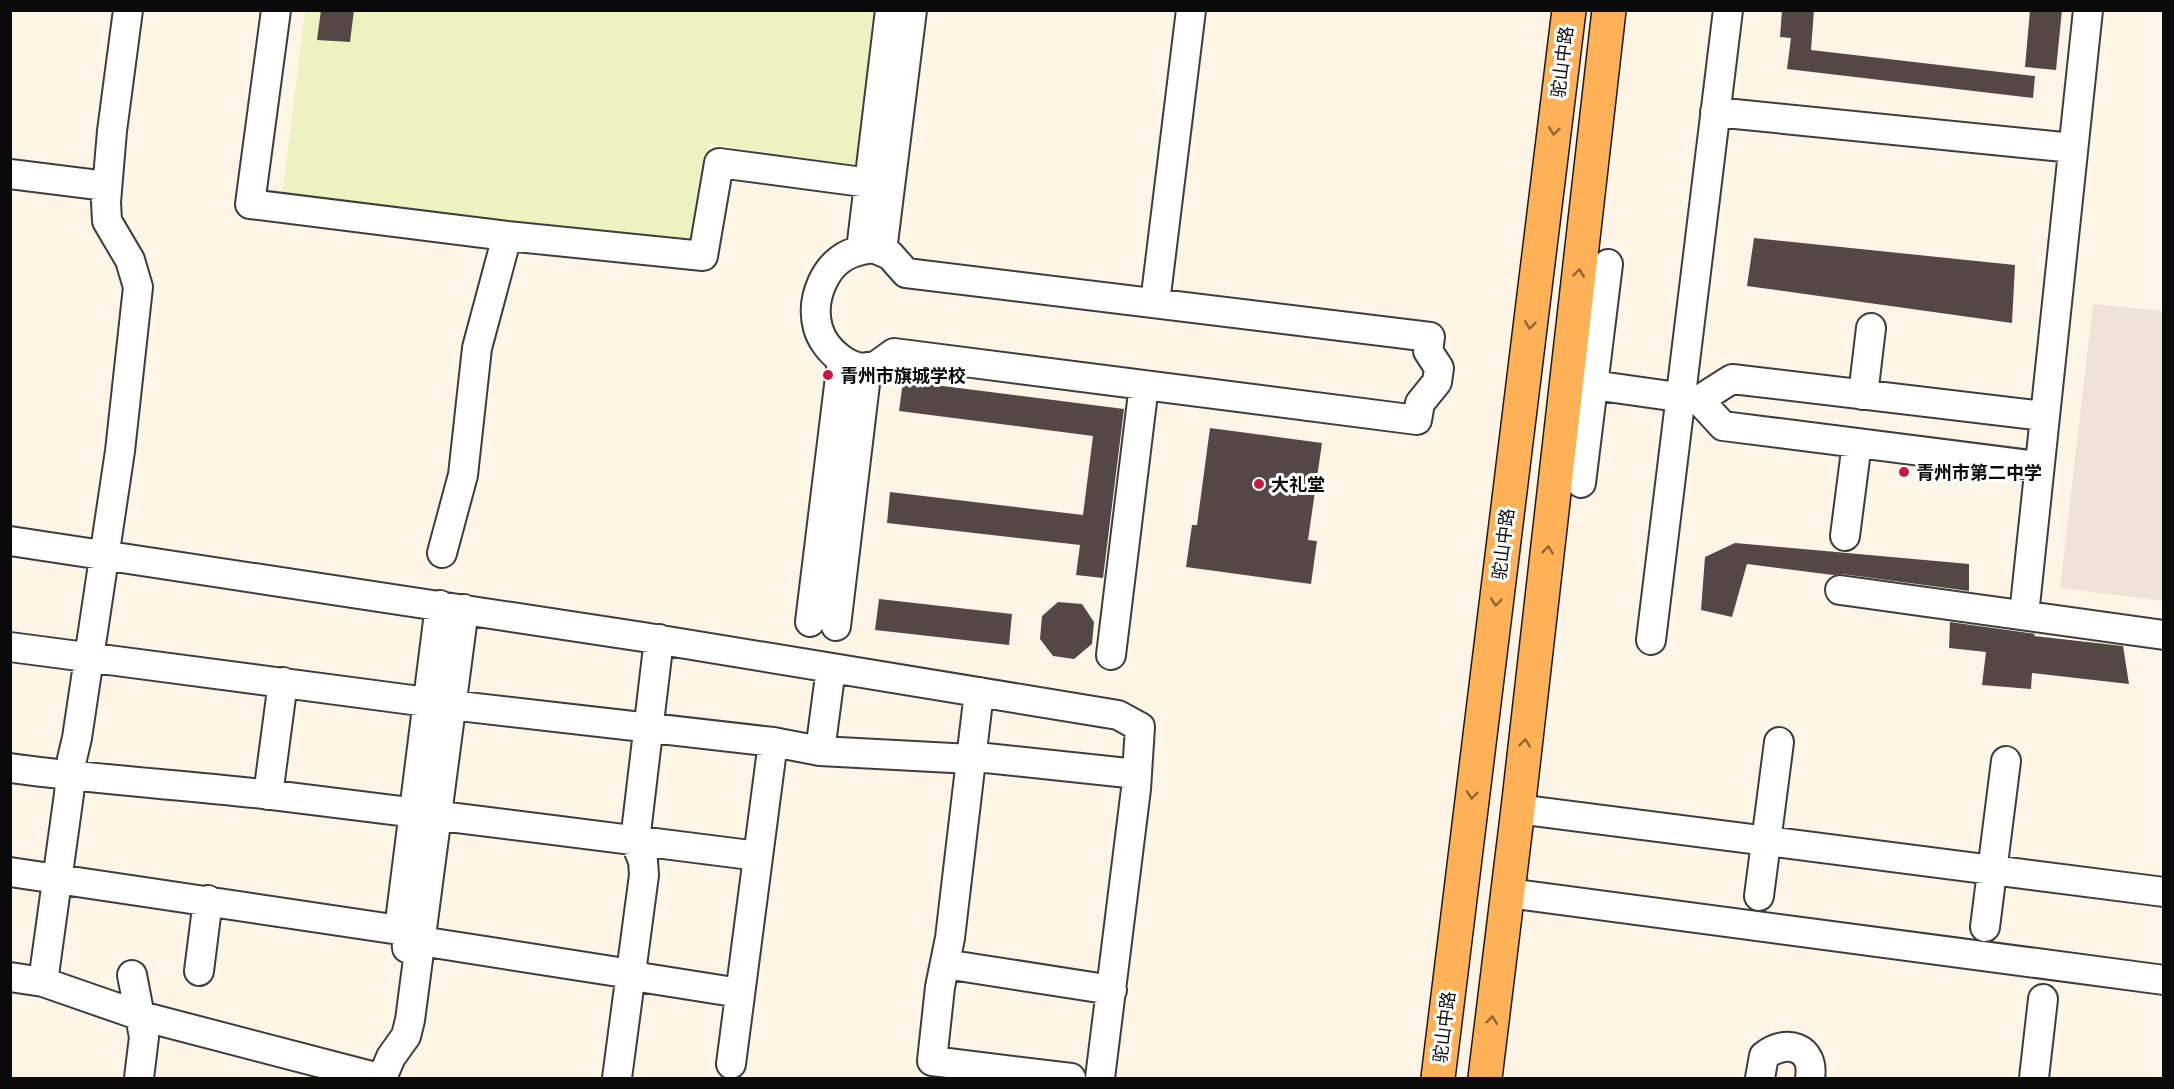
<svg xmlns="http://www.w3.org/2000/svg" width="2174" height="1089" font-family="'Source Serif 4','Noto Sans SC',serif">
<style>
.pitch{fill:#ecf3c1}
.plaza{fill:#eee3d7}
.building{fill:#544846}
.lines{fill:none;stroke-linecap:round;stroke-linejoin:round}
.minor-casing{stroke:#3d3d3d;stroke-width:32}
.major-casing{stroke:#1b1b1b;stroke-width:36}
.minor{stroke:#fff;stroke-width:28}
.major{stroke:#ffb157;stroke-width:33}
.oneway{stroke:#916634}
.poi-dot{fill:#c51846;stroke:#fff;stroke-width:2}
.labels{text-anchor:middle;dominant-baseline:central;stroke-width:6;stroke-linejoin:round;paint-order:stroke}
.street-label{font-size:18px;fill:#0a0a0a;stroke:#fff}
.poi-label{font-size:18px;font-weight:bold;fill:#0a0a0a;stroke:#fff;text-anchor:start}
</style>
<rect width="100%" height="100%" fill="#fff5e7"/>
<path class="pitch" d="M305,11H881L862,160L853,165L709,144L689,242L282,197Z"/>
<path class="plaza" d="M2093,304L2163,311V601L2060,588Z"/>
<path class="building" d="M321,10H354L350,42L317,40Z
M1782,10H1814L1811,50L2035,76L2033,98L1787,69L1791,38L1780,37Z
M2030,10H2062L2056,70L2025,67Z
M1754,238L2015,265L2012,323L1747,286Z
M903,381L1124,409L1103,578L1076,575L1080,545L887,523L890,492L1083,515L1093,436L899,411Z
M1210,428L1322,443L1308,540L1317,541L1311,584L1186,567L1192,525H1197Z
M1735,543L1969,564V591L1842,574L1833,575L1747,564L1732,617L1701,610L1705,557Z
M879,599L1012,614L1009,645L875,630Z
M1058,602L1082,604L1094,622L1092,644L1074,659L1053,656L1040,639L1042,616Z
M1950,622L2035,634L2034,636L2123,646L2129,684L2032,673L2031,689L1982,685L1986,652L1949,648Z"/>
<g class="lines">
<defs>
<path id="minor" d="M276,10L250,204L507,236L703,256L719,163L870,183
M1715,112L2073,148
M10,174L106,186
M873,248L890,255L906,273L1430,337L1428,351L1439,368L1437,382L1420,403L1417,420L894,353C888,357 881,363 875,366C851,375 824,349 818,328C810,299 825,261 855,252C861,250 867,249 873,248Z
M861,250L890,10
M882,251L912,10
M1155,303L1191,10
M1593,385L1699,400L1732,379L2044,416
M1863,395L1871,328
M1699,400L1723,426L2038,466
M1581,483L1608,264
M1845,536L1857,443
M10,541L643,637L1118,715L1140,727L1136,789L1100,1078
M442,553L463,475L477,348L507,236
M1840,590L2164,635
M2024,615L2088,10
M810,622L842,361
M836,626L867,367
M1651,640L1728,10
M10,647L450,705L773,742L820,751L971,759L986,758L1137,774
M1111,655L1144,385
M979,692L950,938L940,987L932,1061L1071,1078
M820,751L831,668
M10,768C97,780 185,785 272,795C434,814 596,836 758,856
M268,795L283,682
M1518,809L2164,892
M10,872L406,931L427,942L631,974L645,978L740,993
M1508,893L2164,980
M1759,896L1779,742
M1985,927L2006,761
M407,948L406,931L401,914L440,605
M945,964L1112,990
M199,971L208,900
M132,975L144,1037L139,1078
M10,977L43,982L141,1016L379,1078
M43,982L69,794L72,759L77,738L120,451L138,287L130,260L107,221L106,202L112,131L128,10
M731,1064L773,742
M382,1078L391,1057L406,1036L410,1020L464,609
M617,1078L644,875L643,861L635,841L659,639
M1760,1078L1764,1056C1786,1038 1815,1047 1810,1078
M2034,1078L2043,999"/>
<path id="major" d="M1438,1078L1569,10
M1485,1078L1518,809L1609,10"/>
</defs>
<use href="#minor" class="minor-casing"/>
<use href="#major" class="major-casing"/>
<use href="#minor" class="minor"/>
<use href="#major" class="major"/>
</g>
<defs><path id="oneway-chevron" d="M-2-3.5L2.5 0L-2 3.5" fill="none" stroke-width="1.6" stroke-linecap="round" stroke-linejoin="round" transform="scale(1.5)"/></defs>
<g class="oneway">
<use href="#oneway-chevron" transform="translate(1554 131) rotate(97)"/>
<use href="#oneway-chevron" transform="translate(1579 273) rotate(-83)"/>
<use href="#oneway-chevron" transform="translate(1530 325) rotate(97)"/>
<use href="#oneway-chevron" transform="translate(1548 550) rotate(-84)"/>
<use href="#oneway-chevron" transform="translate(1496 602) rotate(97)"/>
<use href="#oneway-chevron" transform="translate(1525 743) rotate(-84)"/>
<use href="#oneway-chevron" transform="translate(1472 795) rotate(97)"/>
<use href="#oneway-chevron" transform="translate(1492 1020) rotate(-83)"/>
</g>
<g class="poi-dot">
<circle cx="828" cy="375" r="6"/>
<circle cx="1904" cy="472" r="6"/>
<circle cx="1259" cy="484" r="6"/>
</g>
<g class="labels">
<g class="street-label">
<text transform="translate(1562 62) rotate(-83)">驼山中路</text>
<text transform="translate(1503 544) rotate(-83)">驼山中路</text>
<text transform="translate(1444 1027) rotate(-83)">驼山中路</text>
</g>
<g class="poi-label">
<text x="840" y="375">青州市旗城学校</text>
<text x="1916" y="472">青州市第二中学</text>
<text x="1271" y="484">大礼堂</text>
</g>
</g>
<rect width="2174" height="1089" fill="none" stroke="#0a0a0a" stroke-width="24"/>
</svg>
